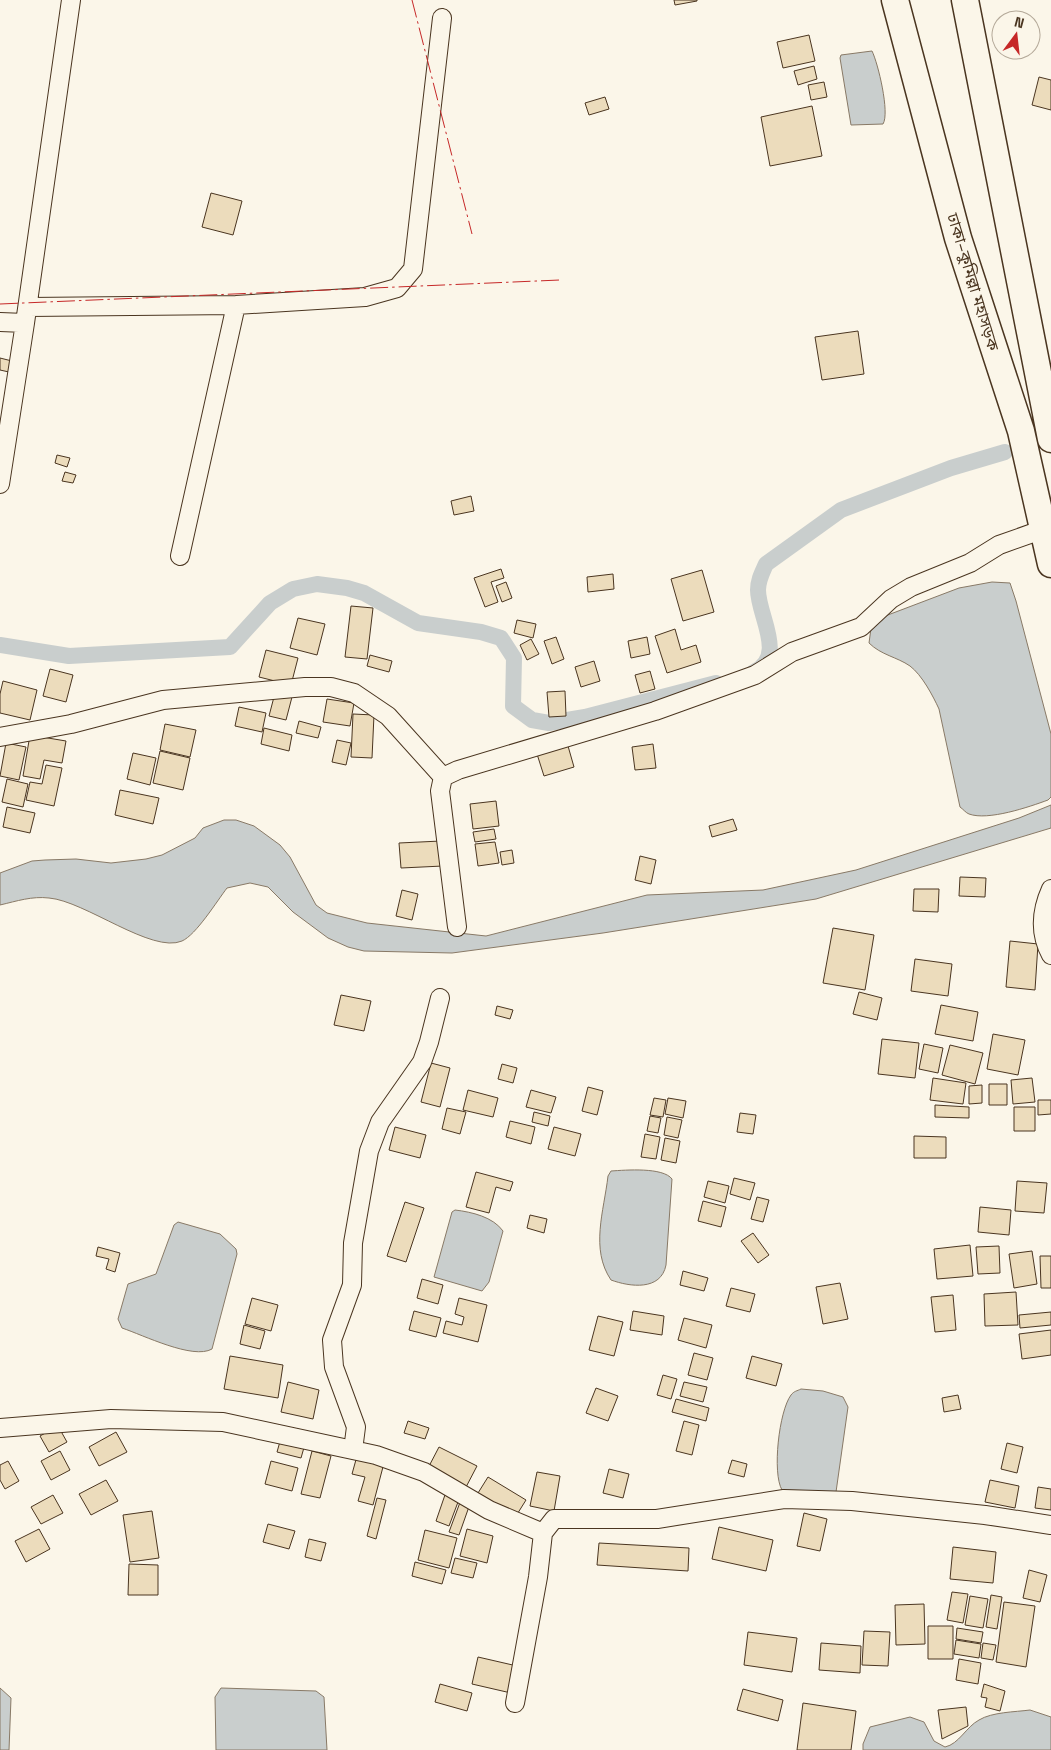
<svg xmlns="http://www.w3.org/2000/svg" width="1051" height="1750" font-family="'Space Grotesk','Noto Sans Bengali',sans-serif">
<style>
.water{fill:#c9cecd;stroke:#887966}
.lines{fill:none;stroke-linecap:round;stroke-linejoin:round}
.canal{stroke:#c9cecd;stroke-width:16}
.building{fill:#ecdcbc;stroke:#4a3520}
.minor-casing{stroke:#4a3520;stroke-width:20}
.highway-casing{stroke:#4a3520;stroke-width:29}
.minor{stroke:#fbf6e9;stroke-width:18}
.highway{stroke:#fbf6e9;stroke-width:26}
.power{stroke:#c62828;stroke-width:1;stroke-dasharray:18 4 2.5 4;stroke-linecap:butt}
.labels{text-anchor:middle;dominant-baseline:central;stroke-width:4;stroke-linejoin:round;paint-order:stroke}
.street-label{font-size:16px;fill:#4a3520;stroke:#fbf6e9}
</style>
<rect width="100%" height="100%" fill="#fbf6e9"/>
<path class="water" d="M872,51C878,63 890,113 883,124L851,125L840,58L841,55Z
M992,582L1010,583L1016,601L1051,734V797L1048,800C1029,807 988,821 969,814C966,813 963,809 960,807L939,709C933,696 922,675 910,666C897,657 881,655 869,643L872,621L959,588Z
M1051,805V828L816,899L603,933L452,953L364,951L348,947L328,938L293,912L268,887L250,883L227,888C217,901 196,935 182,941C152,954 85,901 49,898C32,896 17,901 0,905V873L32,861L45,860L76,859L111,863L146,859L162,855L195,838L203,828L224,820H236L254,826L280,845L290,857L316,905L327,913L367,923L486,936L647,895L763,890L856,870L1019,818Z
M611,1171C626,1170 663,1167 672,1179L666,1265C661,1291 630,1287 611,1280C590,1249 604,1211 608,1176Z
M455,1210C472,1212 493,1217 503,1231L489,1282L482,1291L434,1277L452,1212Z
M178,1222L220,1234L236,1249L237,1254L212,1349C193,1360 143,1335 122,1328L118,1319L128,1284L156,1274L174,1225Z
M801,1389L823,1391L843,1397L848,1407L836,1492L795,1494L782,1490C772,1473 779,1411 791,1395C794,1391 797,1391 801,1389Z
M0,1688L11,1698L9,1750H0Z
M221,1688L316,1691L324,1697L327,1750H216L215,1697Z
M1030,1710L1051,1717V1750H863V1744L870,1727L910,1717L924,1722L934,1741L945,1747C959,1744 966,1727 979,1720C992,1712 1015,1712 1030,1710Z"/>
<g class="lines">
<path class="canal" d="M0,645L69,656L230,647L270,603L293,589L317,584L347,588L364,593L418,623L481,632L501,638L514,658L513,706L532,720L549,723L585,717L716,683
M754,672C787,656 758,616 758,590C758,580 762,573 766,564L841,510L951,468L1005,452"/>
</g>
<path class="building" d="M674,0H697V1L675,5Z
M809,35L815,61L783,68L777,42Z
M814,66L817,79L798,85L794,71Z
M1039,77L1051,80V110L1032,105Z
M824,82L827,97L811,100L808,85Z
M605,97L609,109L589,115L585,103Z
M812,106L822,156L770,166L761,117Z
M211,193L242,201L233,235L202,227Z
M858,331L864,374L822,380L815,337Z
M0,358L12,361L9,372L0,370Z
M57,455L70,458L67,467L55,463Z
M65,472L76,475L73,483L62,481Z
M471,496L474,511L454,515L451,501Z
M501,569L504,578L491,582L498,602L485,607L474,578Z
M702,570L714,612L683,621L671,579Z
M613,574L614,589L588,592L587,577Z
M506,582L512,598L502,602L496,586Z
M351,606L373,608L367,659L345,657Z
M298,618L325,624L317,655L290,648Z
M517,620L536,624L533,638L514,633Z
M675,629L681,650L696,645L701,662L667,673L655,636Z
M556,637L564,659L552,664L544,641Z
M647,637L650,654L631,658L628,641Z
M531,639L539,654L527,660L520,645Z
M266,650L298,658L291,685L259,677Z
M370,655L392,661L389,672L367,666Z
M594,661L600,681L581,687L575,667Z
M50,669L73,675L66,702L43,696Z
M650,671L655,689L640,693L635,675Z
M3,681L37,690L30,720L0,713V694Z
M565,691L566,716L549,717L547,692Z
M275,693L292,697L286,720L269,716Z
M327,699L354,703L350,726L323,722Z
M239,707L266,713L262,732L235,726Z
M353,714L374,715L372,758L351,757Z
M299,721L321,727L318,738L296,733Z
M165,724L196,730L190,757L160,750Z
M264,728L292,735L289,751L261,744Z
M30,735L66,741L62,763L44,760L40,779L23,776Z
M337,740L351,743L346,765L332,762Z
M6,743L26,747L19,780L0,776Z
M653,744L656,768L635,770L632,747Z
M568,746L574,767L544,776L537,754Z
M160,751L190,758L183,790L153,783Z
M133,753L156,758L150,785L127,779Z
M46,765L62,768L54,806L26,800L30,782L42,784Z
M7,779L28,784L23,807L2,802Z
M120,790L159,798L153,824L115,815Z
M496,801L499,826L473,829L470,804Z
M7,807L35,813L30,833L3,827Z
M733,819L737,830L712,837L709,826Z
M494,829L496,839L475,842L473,832Z
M441,841L443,866L401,868L399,843Z
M495,842L499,863L478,866L475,844Z
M512,850L514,863L502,865L500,852Z
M640,856L656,860L651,884L635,880Z
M960,877L986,878L985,897L959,896Z
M914,889H939L938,912L913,911Z
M402,890L418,894L412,920L396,916Z
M833,928L874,935L865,990L823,983Z
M1010,941L1038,944L1035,990L1006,987Z
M915,959L952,964L948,996L911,991Z
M859,992L882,998L877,1020L853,1014Z
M341,995L371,1001L364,1031L334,1025Z
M941,1005L978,1012L973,1041L935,1034Z
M497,1006L513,1010L510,1019L495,1015Z
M993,1034L1025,1040L1018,1075L987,1069Z
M882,1039L919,1043L915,1078L878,1074Z
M924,1044L943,1048L938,1073L919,1069Z
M950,1045L983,1053L975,1084L942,1075Z
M431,1063L450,1068L440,1107L421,1102Z
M502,1064L517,1068L513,1083L498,1079Z
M933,1078L966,1083L963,1104L930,1100Z
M1032,1078L1035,1102L1013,1104L1011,1080Z
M989,1084H1007V1105H989Z
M982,1085V1103L969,1104V1086Z
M588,1087L603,1091L597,1115L582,1111Z
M468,1090L498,1098L493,1117L463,1110Z
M531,1090L556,1097L551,1113L526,1107Z
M654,1098L666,1100L663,1117L650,1115Z
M668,1098L686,1101L683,1118L665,1114Z
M1038,1100H1051V1114L1038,1115Z
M935,1105L969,1107V1118L935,1117Z
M1014,1107H1035V1131H1014Z
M447,1108L466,1112L460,1134L442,1129Z
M534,1112L550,1116L548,1126L532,1122Z
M740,1113L756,1115L753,1134L737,1132Z
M650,1116L661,1118L658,1133L647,1131Z
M667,1117L682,1120L678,1138L664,1135Z
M510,1121L535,1127L531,1144L506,1137Z
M395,1127L426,1135L420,1158L389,1150Z
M554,1127L581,1134L575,1156L548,1149Z
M645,1134L660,1137L656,1159L641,1157Z
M914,1136L946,1137V1158H914Z
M665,1138L680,1141L676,1163L661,1160Z
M476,1172L513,1182L510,1191L496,1187L489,1213L466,1207Z
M734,1178L755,1183L750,1200L730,1194Z
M708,1181L729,1186L725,1203L704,1197Z
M1017,1181L1047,1183L1044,1213L1015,1211Z
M757,1197L769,1200L763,1222L751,1219Z
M703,1201L726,1207L721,1227L698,1221Z
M405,1202L424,1208L406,1262L387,1256Z
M980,1207L1011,1210L1009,1235L978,1232Z
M530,1215L547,1219L544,1233L527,1228Z
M753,1233L769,1255L758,1263L741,1241Z
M970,1245L973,1276L937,1279L934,1249Z
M999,1246L1000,1273L978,1274L976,1247Z
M98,1247L120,1253L115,1272L106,1269L109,1259L96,1256Z
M1032,1251L1037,1284L1014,1288L1009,1254Z
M1040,1256H1051V1288H1041Z
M683,1271L708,1278L704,1291L680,1285Z
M422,1279L443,1285L438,1304L417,1298Z
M840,1283L848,1319L823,1324L816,1287Z
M731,1288L755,1294L750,1312L726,1306Z
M1016,1292L1018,1325L985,1326L984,1294Z
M953,1295L956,1330L935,1332L931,1297Z
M252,1298L278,1305L271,1331L245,1324Z
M459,1298L487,1305L478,1342L443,1333L446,1321L462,1325L464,1317L455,1314Z
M414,1311L441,1318L436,1337L409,1330Z
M633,1311L664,1316L662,1335L630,1330Z
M1051,1312V1325L1020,1328L1019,1315Z
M598,1316L623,1322L614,1356L589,1350Z
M684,1318L712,1325L706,1348L678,1340Z
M244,1325L265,1331L260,1349L240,1344Z
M1051,1330V1355L1022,1359L1019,1334Z
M694,1353L713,1358L707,1380L688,1375Z
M230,1356L283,1365L278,1398L224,1389Z
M752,1356L782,1364L776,1386L746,1378Z
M663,1375L677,1379L671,1399L657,1395Z
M288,1382L319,1390L313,1419L281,1412Z
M684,1382L707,1387L703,1402L680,1396Z
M596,1388L618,1396L608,1421L586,1413Z
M958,1395L961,1409L944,1412L942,1398Z
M676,1399L709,1408L706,1421L672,1412Z
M408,1421L429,1428L425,1439L404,1433Z
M684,1421L699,1425L692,1455L676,1451Z
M58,1426L67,1442L49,1452L40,1436Z
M116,1432L127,1452L99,1466L89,1447Z
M281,1438L305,1444L301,1458L277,1452Z
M1007,1443L1023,1447L1017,1473L1001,1469Z
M439,1447L477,1466L465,1489L427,1470Z
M60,1451L70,1470L51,1480L41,1461Z
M312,1451L331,1456L320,1498L301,1494Z
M357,1456L384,1463L373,1505L358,1501L365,1477L352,1474Z
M732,1460L747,1464L744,1477L728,1473Z
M8,1461L19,1481L5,1489L0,1480V1465Z
M271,1461L298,1468L292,1491L265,1484Z
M609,1469L629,1474L623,1498L603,1493Z
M537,1472L560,1476L554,1511L530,1506Z
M488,1477L526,1500L516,1516L478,1493Z
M106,1480L118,1501L91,1515L79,1494Z
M990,1480L1019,1486L1015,1508L985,1502Z
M1038,1487L1051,1489V1510L1035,1508Z
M447,1489L461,1494L449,1526L436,1521Z
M53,1495L63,1513L41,1524L31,1507Z
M462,1497L471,1501L459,1535L449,1532Z
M377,1498L386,1500L376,1539L367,1536Z
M152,1511L159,1558L130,1562L123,1515Z
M804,1513L827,1519L820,1551L797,1546Z
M268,1524L295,1531L289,1549L263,1542Z
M719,1527L773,1540L766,1571L712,1559Z
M39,1529L50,1549L26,1562L15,1541Z
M467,1529L493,1536L487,1563L460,1556Z
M425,1530L457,1538L449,1568L418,1560Z
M309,1539L326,1543L321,1561L305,1557Z
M599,1543L689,1548L688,1571L597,1565Z
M953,1547L996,1552L993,1583L950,1579Z
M455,1558L477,1563L473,1578L451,1573Z
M415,1562L446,1570L442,1584L412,1576Z
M129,1564L158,1565V1595H128Z
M1029,1570L1047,1575L1040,1602L1023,1598Z
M952,1592L968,1594L963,1623L947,1620Z
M991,1595L1002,1597L997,1629L986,1627Z
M970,1596L988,1599L983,1628L965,1625Z
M1004,1602L1035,1606L1026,1667L996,1662Z
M924,1604L925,1644L896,1645L895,1605Z
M928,1626H953V1659H928Z
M957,1628L983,1632L981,1643L956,1639Z
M864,1631L890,1632L888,1666L862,1665Z
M748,1632L797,1638L792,1672L744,1665Z
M956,1640L981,1644L979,1658L954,1654Z
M821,1643L861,1646L860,1673L819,1670Z
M983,1643L996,1645L993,1660L981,1658Z
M478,1657L517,1666L511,1693L472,1684Z
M959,1659L981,1663L978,1684L956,1680Z
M440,1684L472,1693L467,1711L435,1702Z
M984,1684L1005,1691L1000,1711L985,1707L987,1698L981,1697Z
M743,1689L783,1700L778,1721L737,1710Z
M803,1703L856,1711L851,1750H797Z
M966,1707L968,1726L942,1739L938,1710Z"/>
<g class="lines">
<defs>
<path id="minor" d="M28,307L236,305L365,297L397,288L413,269L442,18
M0,322L25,323L71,0
M0,484L25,323
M180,556L236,305
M0,737L71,724L163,700L305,687H331L354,693L388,716L443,777
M1051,889C1041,911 1039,933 1051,955
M457,927L440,791L443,777L458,770L655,711L755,675L792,652L861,627L891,599L911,587L970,563L999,545L1044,529
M0,1428L111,1419L223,1422L376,1455L424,1472L489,1510L543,1533
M353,1450L356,1427L334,1367L332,1340L352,1285L353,1243L369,1151L380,1122L422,1062L429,1042L440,998
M515,1703L538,1577L543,1533L554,1519H657L784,1499L852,1501L985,1515L1051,1525"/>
<path id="highway" d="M895,0L958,238L1021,431L1051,564
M965,0L1051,439"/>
</defs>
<use href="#minor" class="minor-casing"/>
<use href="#highway" class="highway-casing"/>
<use href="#minor" class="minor"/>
<use href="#highway" class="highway"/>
<path class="power" d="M412,0L472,234
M0,304L560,280"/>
</g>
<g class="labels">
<g class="street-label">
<text transform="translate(973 282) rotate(73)">ঢাকা–কুমিল্লা মহাসড়ক</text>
</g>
</g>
<g transform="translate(1016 35) rotate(15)"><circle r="24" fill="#fbf6e9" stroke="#b4a999"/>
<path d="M0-4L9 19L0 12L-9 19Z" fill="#c62828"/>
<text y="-8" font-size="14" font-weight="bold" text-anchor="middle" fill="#4a3520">N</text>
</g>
</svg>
